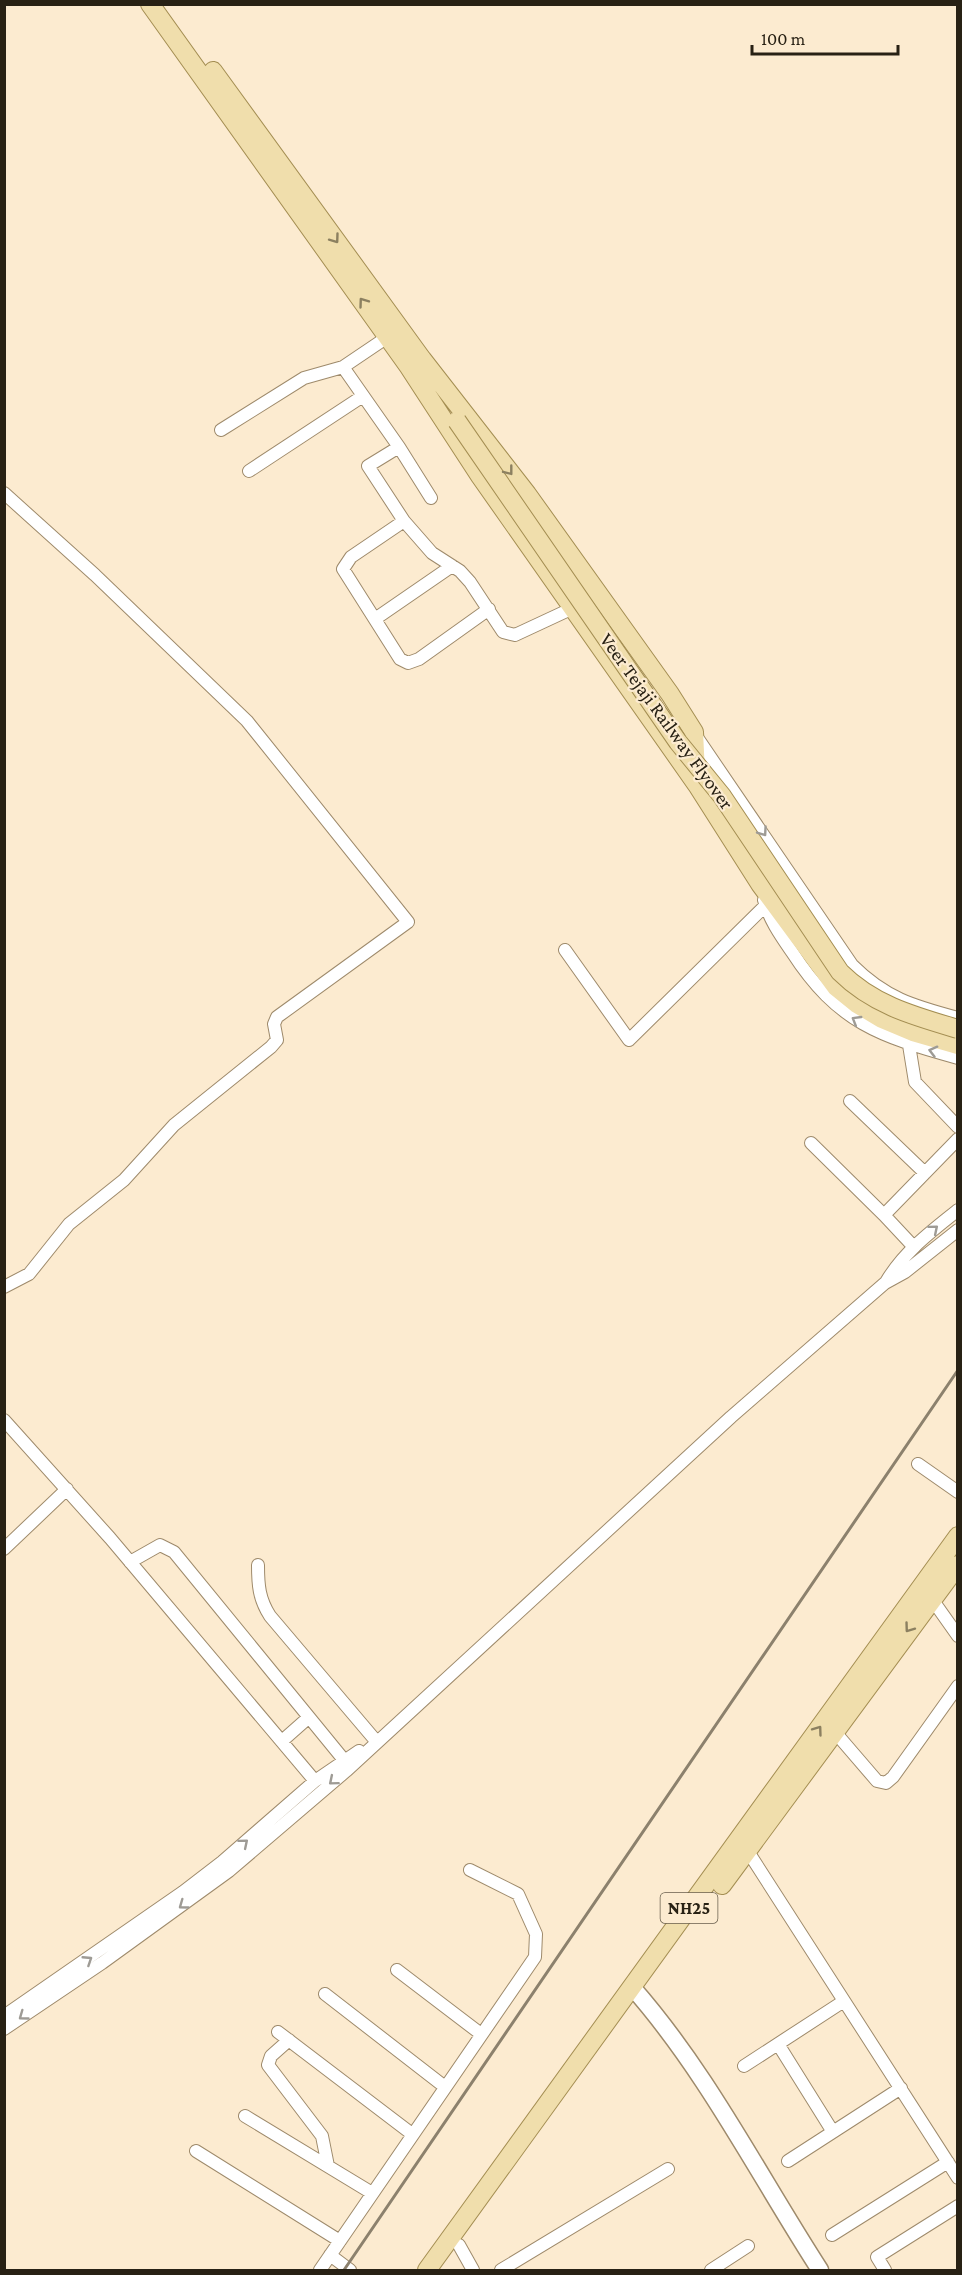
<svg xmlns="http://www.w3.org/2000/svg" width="962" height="2275" font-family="'Crimson Pro',serif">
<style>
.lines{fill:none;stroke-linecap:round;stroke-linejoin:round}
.street-casing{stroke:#9e8a6b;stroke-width:14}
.secondary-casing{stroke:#9e8a6b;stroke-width:19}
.primary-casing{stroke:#a48e52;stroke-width:20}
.street{stroke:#fff;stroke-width:12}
.secondary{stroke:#fff;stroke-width:16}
.primary{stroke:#f0deac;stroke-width:18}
.rail{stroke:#8c816d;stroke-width:3}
.primary-bridge-casing{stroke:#a48e52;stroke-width:20;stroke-linecap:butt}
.primary-bridge{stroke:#f0deac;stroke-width:18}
.oneway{stroke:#8c8060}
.oneway2{stroke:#9e9b95}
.labels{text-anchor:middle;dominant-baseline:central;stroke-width:4.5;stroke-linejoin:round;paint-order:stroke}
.shield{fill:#fcebd0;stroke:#685e4c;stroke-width:1.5}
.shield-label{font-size:18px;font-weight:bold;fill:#282114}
.street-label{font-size:20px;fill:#282114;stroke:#fcebd0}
</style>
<rect width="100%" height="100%" fill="#fcebd0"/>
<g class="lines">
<defs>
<path id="street" d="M343,367L399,447L368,466L404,521L432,553L460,571L470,582L503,632L515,635L573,608
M221,430L304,378L343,367L383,340
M399,447L431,498
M249,471L363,396
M4,493L95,575L247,721L408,922L277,1017L274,1024L277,1040L271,1047L174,1125L124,1180L69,1224L29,1274L4,1287
M404,521L351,557L343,569L400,659L408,663L419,659L489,609
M375,619L452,566
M694,733L852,965C885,998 913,1006 958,1018
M764,900C769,919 781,936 792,952C838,1023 879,1036 958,1058
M565,950L629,1040L765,906
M909,1045L915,1082L958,1127
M850,1101L925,1173
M811,1143L884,1215
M913,1246L884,1215L958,1139
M886,1282C904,1252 930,1232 958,1210
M4,1420L110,1538L315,1781
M918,1464L958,1492
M4,1549L67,1489
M130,1562L160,1545L174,1552L344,1760
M258,1565C258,1585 259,1599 270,1616L376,1741
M929,1595L958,1636
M834,1731L877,1781L886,1783L893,1777L958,1686
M282,1741L308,1718
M747,1850L958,2178
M397,1970L481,2034
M325,1994L445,2087
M4,2016L183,1892L222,1862L315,1781L359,1751
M4,2029L102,1963L229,1871L346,1771L731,1417L885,1283L905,1272L958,1230
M278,2032L412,2134
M289,2040L271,2056L268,2065L322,2136L328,2166
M778,2044L833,2132
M744,2066L844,2001
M245,2116L372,2193
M196,2151L340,2241
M788,2161L901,2088
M832,2235L948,2162
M459,2245L473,2270
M330,2255L350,2270
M320,2270L535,1957L536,1934L518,1894L470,1870
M501,2270L668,2169
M711,2270L748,2246
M885,2270L877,2257L958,2206"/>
<path id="secondary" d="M632,1987C707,2072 759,2176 820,2270"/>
<path id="primary" d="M150,4L409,367L480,476L697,785L760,884L836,987L857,1004L882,1019L913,1032L958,1045
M213,71L422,359L527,494L670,694L694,732L696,772
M722,1885L958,1565
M427,2270L958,1536"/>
</defs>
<use href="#street" class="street-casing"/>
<use href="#secondary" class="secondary-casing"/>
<use href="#primary" class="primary-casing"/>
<use href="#street" class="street"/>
<use href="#secondary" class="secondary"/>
<use href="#primary" class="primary"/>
<path class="rail" d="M344,2270L958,1370"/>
<defs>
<path id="primary-bridge" d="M457,421L678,742L722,796L840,972C873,1005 914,1016 958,1029"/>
</defs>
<use href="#primary-bridge" class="primary-bridge-casing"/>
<use href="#primary-bridge" class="primary-bridge"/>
</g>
<defs><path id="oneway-chevron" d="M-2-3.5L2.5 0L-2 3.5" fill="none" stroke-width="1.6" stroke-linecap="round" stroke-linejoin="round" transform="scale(1.5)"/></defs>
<g class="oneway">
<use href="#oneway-chevron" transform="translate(335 239) rotate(54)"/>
<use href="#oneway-chevron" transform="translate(363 302) rotate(-126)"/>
<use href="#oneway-chevron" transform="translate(509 471) rotate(52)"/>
<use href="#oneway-chevron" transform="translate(909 1628) rotate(126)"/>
<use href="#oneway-chevron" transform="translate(818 1730) rotate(-54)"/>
</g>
<g class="oneway2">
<use href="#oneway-chevron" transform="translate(763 832) rotate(55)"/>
<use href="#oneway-chevron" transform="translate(856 1020) rotate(-149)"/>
<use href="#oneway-chevron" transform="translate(933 1051) rotate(-165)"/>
<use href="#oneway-chevron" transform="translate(934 1229) rotate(-40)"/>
<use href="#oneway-chevron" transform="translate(333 1781) rotate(140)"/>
<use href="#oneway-chevron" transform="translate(244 1843) rotate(-40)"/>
<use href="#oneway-chevron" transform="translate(183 1905) rotate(144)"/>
<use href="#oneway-chevron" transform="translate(88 1960) rotate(-33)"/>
<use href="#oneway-chevron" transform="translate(23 2016) rotate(144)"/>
</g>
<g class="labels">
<rect class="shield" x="660.5" y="1893" width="57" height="30" rx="4.5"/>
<g class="shield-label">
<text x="689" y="1908">NH25</text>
</g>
<g class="street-label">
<text transform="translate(667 721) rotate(54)">Veer Tejaji Railway Flyover</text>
</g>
</g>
<rect width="962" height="2275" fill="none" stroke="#282114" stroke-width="12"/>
<path d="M752 45v9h146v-9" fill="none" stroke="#282114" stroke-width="3"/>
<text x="761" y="45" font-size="18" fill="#282114" stroke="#fcebd0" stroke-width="4.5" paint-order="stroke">100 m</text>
</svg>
